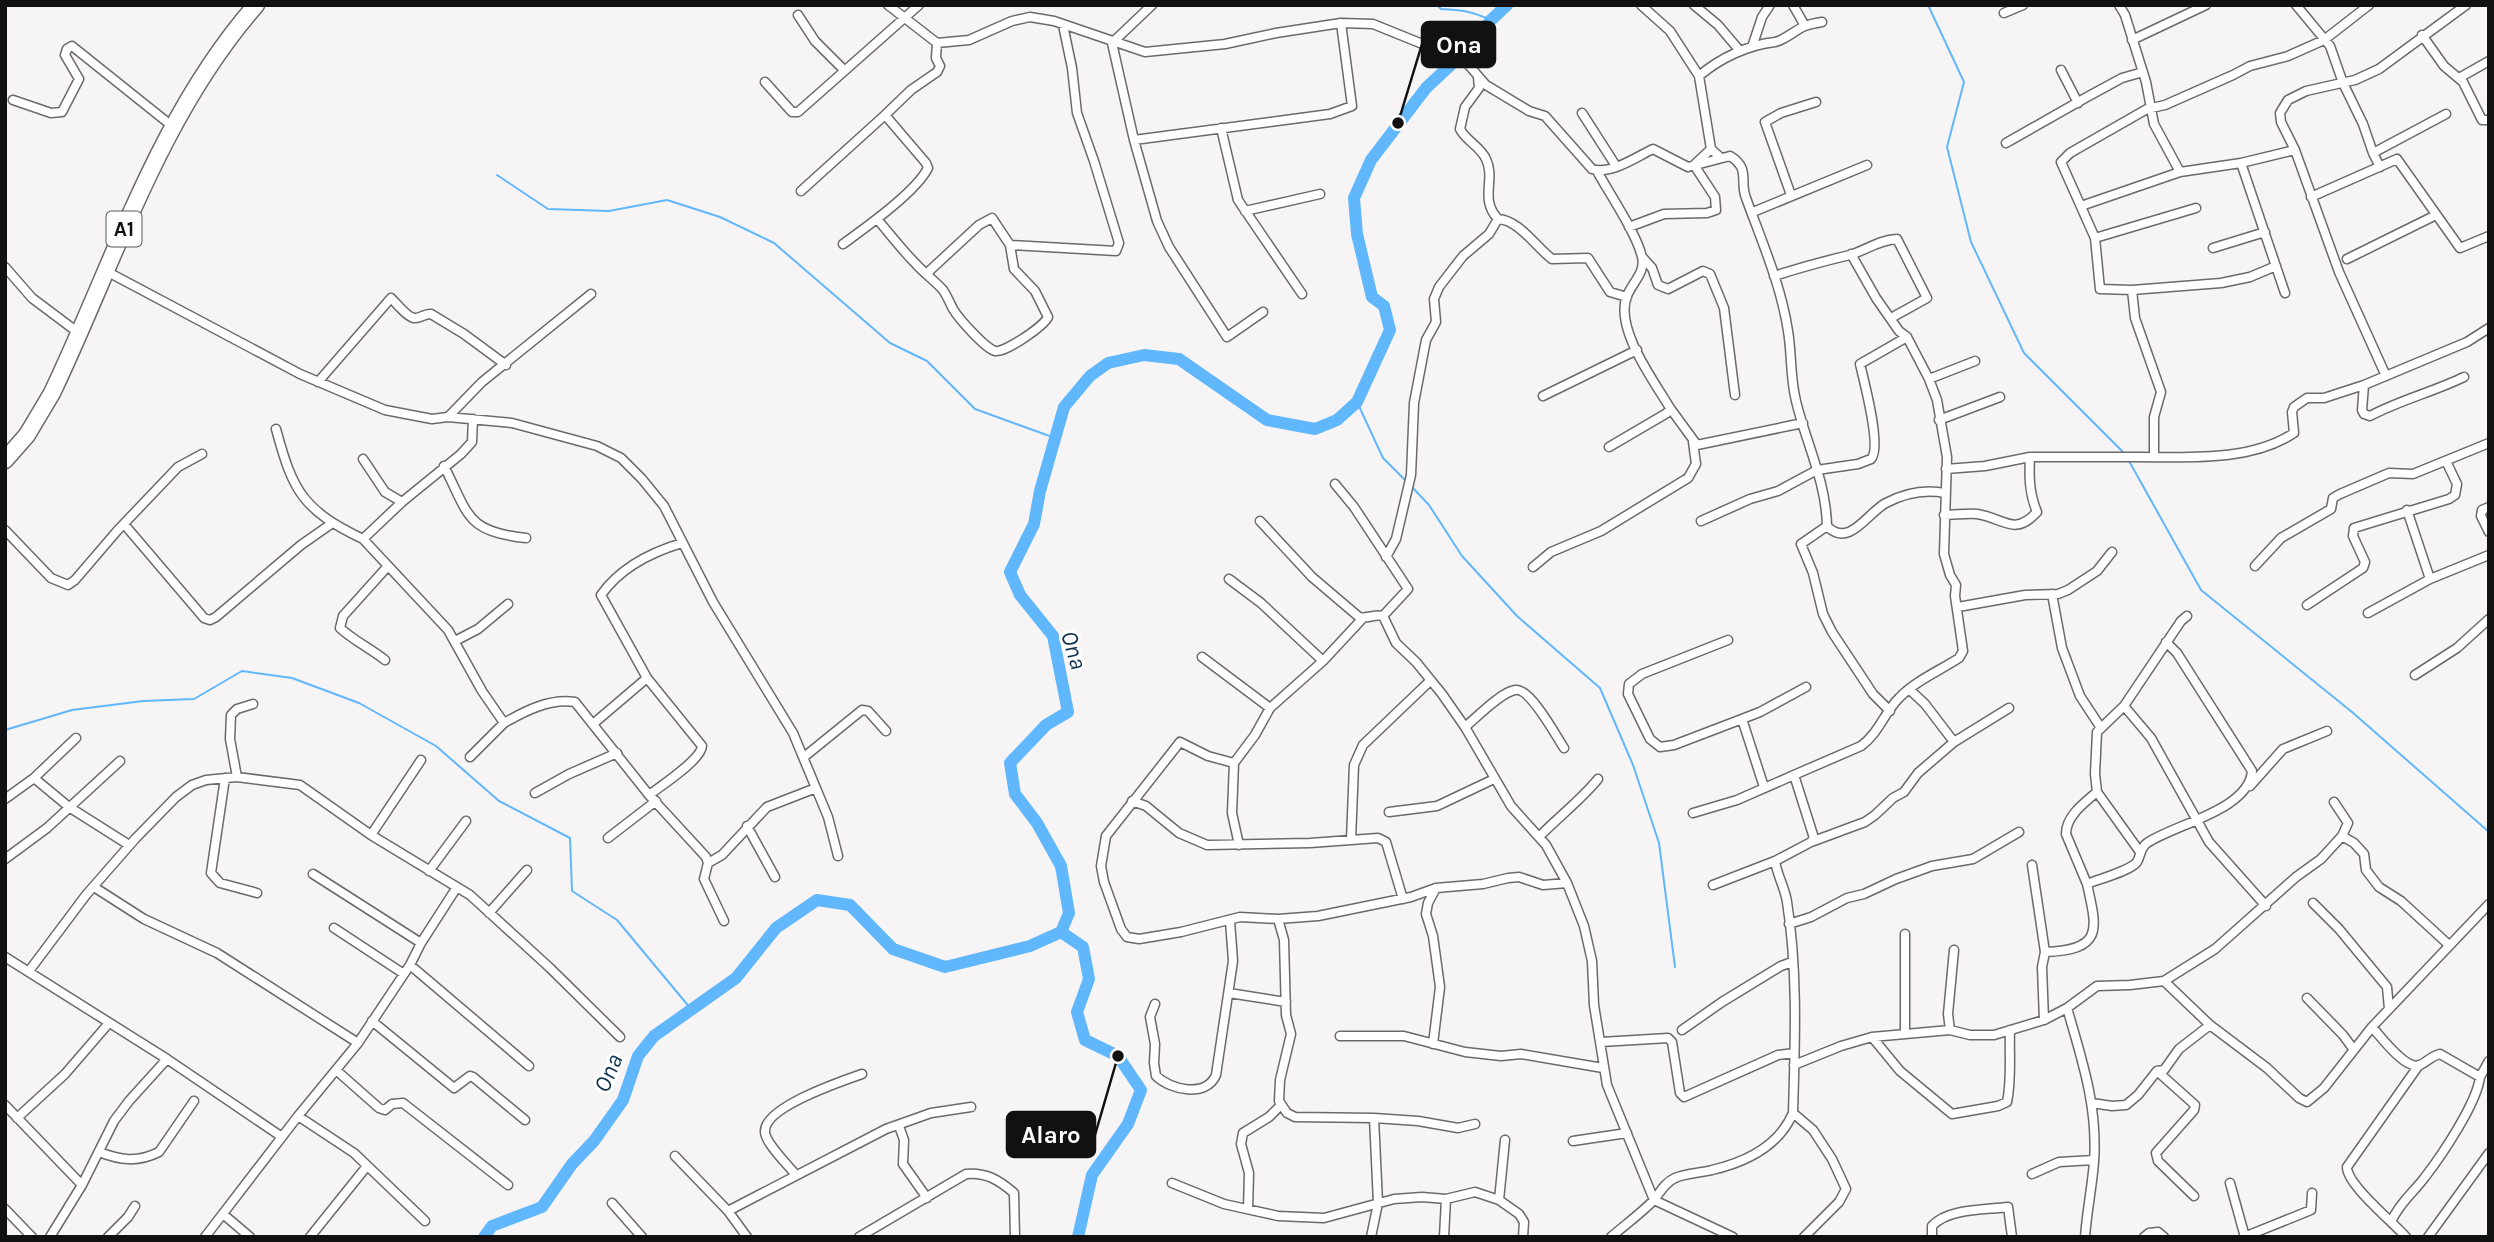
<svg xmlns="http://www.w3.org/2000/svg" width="2494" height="1242" font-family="Karla,sans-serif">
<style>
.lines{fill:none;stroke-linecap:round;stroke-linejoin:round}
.stream{stroke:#61b7fb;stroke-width:2}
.river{stroke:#61b7fb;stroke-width:12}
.street-casing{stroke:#6b696b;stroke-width:11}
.highway-casing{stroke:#6b696b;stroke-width:19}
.street{stroke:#fff;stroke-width:8}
.highway{stroke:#fff;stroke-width:16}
.labels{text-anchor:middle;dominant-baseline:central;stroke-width:6;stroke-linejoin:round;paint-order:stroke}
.shield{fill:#fff;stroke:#595859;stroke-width:2}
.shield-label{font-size:21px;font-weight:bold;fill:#121112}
.water-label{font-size:24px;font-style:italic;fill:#103450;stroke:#fff}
.leader{fill:none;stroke:#121112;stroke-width:2.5}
.callout-dot{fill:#121112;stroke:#fff;stroke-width:2.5}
.callout{fill:#121112;stroke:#121112;stroke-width:2.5}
.callout-label{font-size:24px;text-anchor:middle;font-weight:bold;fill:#fff}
</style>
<rect width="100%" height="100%" fill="#f7f4f6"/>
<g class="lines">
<path class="stream" d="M1437,5L1441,9C1463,10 1470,11 1491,20
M1928,5L1964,82L1947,147L1971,242L2024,353L2124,453
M497,175L548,209L609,211L667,200L720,217L774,243L890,343L927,361L975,409L1055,438
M1357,402L1383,458L1407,482
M2129,461L2201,590L2352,712L2489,832
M1411,486L1429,505L1462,556L1517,616L1600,688L1633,765L1659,843L1675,967
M5,730L72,710L143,701L194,699L242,671L292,678L359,703L436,746L499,801L570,838L572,891L617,920L691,1009"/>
<path class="river" d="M1061,932L1083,947L1089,979L1077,1012L1085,1040L1118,1056L1141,1090L1128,1124L1092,1175L1078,1237
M484,1237L492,1226L542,1207L572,1164L594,1141L623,1100L638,1056L654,1036L736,978L776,928L817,900L850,905L893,949L945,967L1030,946L1061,932L1069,913L1061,866L1037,823L1015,794L1010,763L1046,725L1068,712L1053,636L1020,595L1010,572L1034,524L1040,491L1064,407L1090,376L1108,363L1144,355L1179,359L1267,420L1315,429L1337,420L1357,402L1390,330L1384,306L1372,297L1357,234L1354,198L1371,160L1426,88L1472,45L1491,20L1507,5"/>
<defs>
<path id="street" d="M888,5L937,43L969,40L1012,21L1030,17L1054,21L1145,52L1225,44L1276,33L1341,23L1373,24L1420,43L1437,41L1453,47L1486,85L1529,111L1545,116L1592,169C1611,175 1636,157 1653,149L1688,167L1730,156C1751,169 1739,181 1746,198C1762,242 1781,285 1788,331C1792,355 1790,377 1796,401C1806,443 1826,481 1827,526
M1152,5L1112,43L1134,140L1157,221L1169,247L1227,337L1263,312
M1641,5L1670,31L1699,76L1711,149L1721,158
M1694,5L1718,25L1740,51
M1793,5L1805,26
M2119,5L2125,15L2146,82L2154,124L2180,172L2241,163L2295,150
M2296,5L2330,46L2343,83L2363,124L2373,153L2380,167
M2004,13L2023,5
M798,15L815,41L844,70
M2422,35L2444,66L2463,82L2482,120H2489
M2132,40L2206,5
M1752,47L1762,17L1770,5
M2061,70L2078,103
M1699,76C1720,58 1748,45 1775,42C1785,40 1795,30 1805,26C1810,24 1816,23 1822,22
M1478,77L1479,88L1465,107L1460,129C1466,141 1480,146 1486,159C1496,180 1479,199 1498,219C1519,220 1536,247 1552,259L1588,258L1610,292L1627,297
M2459,78L2489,61
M765,82L792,112H798L919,5
M13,100L51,113L62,112L79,79L65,55L67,49L72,46L172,126
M1582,113L1616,166
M1221,128L1238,200L1302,294
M1134,140L1330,114L1352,106L1341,23
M2006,143L2087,97L2122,78L2143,72
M2373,153L2446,114
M2241,163L2285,293
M1597,171C1609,193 1637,234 1642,257C1646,272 1632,283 1627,296C1614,328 1654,381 1670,408L1667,413L1609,447
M801,191L885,115
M1791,195L1765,122L1781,113L1816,102
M2311,197L2397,159L2460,248L2489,236
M2081,206L2180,172
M1245,211L1320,194
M1753,212L1867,165
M877,219C890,234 902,250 916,264C924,273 935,281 943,290C947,296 950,303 953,309C959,319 985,348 995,351C1005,353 1044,326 1048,317L1035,291L1014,269L1010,245L992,218L979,225L926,274
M1629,227L1664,214L1707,213L1716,210L1715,197L1694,165L1711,149
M2095,238L2196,208
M843,244C865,228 916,192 928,168L926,163L885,115L911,90L937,72L940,66L936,58L937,43
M1010,245L1116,251L1119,243L1094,161L1077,113L1072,68L1063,25
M2213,248L2265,232
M1643,258L1652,268L1658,285L1668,289L1703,271L1710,274L1724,308L1735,395
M2347,259L2436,215
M5,267L32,298L80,334
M106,271L300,374L385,410L432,419L448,417L512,423L597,446L621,458L642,479L664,506L713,602L793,733L828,817L838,856
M1774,276C1799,268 1824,261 1850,255C1866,250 1879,240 1897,239L1927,298L1891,318
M2132,290L2221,283L2250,277L2276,266
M2386,376L2339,272L2295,150L2281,122L2280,113L2288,100L2306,91L2355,80L2379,69L2466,5
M1929,379L1975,361
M318,382L391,298C396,303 407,317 414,318C420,319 425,313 431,314L464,334L506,365
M2364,385L2362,410L2364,414L2370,416C2400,400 2433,392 2464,377
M1543,396L1637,350
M1670,408L1697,445L1803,423
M448,417L482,382L591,294
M473,419L472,442L461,454L402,502L363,539L448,630L482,691L504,723C525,711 550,698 575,702L649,795L706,857L708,863L704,879L724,921
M1939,420L2000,397
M276,429C293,492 303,510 363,539
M2030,457C2066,457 2102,457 2138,457C2188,457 2250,462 2294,433L2292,412L2294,407L2307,398H2324L2364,385L2467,342L2489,328
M2154,457V417L2161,392L2135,318L2132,290L2100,289L2095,238L2061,162L2070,153L2147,109L2165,105L2233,75L2250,66L2288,56L2324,40L2369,5
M363,459L385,492L402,502
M444,466C469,515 466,532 526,538
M1335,484L1354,507L1408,589L1383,616
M2489,507L2482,510L2481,516L2489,532
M2407,510L2430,579
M1944,515C1955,515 1967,513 1977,514C2004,518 2014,537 2037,512C2029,493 2029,476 2030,457L1985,466L1946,469
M1260,521L1312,577L1359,617C1368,619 1374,614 1383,616L1396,643L1416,662L1442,694L1465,727L1511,806L1546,845L1567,883L1584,926L1592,961L1594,1005L1607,1085L1654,1200L1733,1237
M1701,521L1750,499L1778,491L1817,470L1858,464L1871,459C1882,448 1864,381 1860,364L1907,337
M124,524L204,618L210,620L216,617L301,545L331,524
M1827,526L1801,544L1813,573L1823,614L1832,632L1873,694L1890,711
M1827,526C1849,549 1868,512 1886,503C1905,493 1924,489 1945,493
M5,530L51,578L68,585L75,580L117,531L178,467L202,454
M1386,557L1396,539L1411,475L1414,403L1426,340L1436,322L1434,299L1439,287L1463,256L1489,234L1498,219
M2255,566L2281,538L2331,509L2333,498L2340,494L2389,473L2413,474L2489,443
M1533,567L1551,552L1601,531L1688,478L1696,464L1693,442
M1229,579L1261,603L1323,661
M2052,594L2062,648L2080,696L2101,728
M2307,605L2363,568L2365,562L2353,536L2354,528L2449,499L2455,495L2457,484L2446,461
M1958,607L2025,595L2058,594L2068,590L2097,571L2112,552
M2368,613L2430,579L2489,555
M1728,640L1642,674L1629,684L1628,694L1650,739L1660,747L1674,745L1742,719
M455,641L478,629L508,604
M1202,657L1270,708
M385,660C371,649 353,640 340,628L343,616L388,566
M2415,675L2457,648L2489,619
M1909,689L1925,704L1954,742
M2124,706L2151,738L2209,842L2266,906
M593,724L647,678
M1465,727C1476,718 1501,692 1515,690C1530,687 1556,736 1564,748
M470,757L504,723
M804,757L862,710L868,711L886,731
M1234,763L1208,756L1180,742L1106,836L1101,866L1104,882L1121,929L1127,937L1139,939L1181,932L1240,917L1278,919L1318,916L1411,897L1436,888L1483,884L1508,878L1519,877L1543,885L1567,883
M237,777L230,739L231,715L237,709L253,704
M34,778L69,807L129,845
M225,778L211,873L220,883L257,893
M2250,786L2283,749L2327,731
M1764,787L1742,719L1760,712L1806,687
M2097,792L2140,852
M535,793L569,774L617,753
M649,795C662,785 701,760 702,746L647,678L601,595C620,568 652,552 682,543
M5,799L34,778L76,738
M1132,801L1146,806L1179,833L1207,845L1310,843L1378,838L1386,842L1403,899
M1389,812L1437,806L1494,779
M1693,813L1737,800L1794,775
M747,826L775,877
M371,835L421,760
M2342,836L2354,843L2364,854L2366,870L2379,887L2401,901L2449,945
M1539,837C1558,817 1580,801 1598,779
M608,838L656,801
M1351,840L1354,765L1363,745L1430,681
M1811,842L1865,822L1875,815L1893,798L1904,792L1918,773L1954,742L2009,708
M1239,845L1232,813L1234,763L1255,735L1270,708L1323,661L1363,618
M5,859L47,828L120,761
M708,863L722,855L767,807L816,788
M2032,865L2045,952
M429,871L466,821
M313,874L421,943
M2087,884L2066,834C2066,816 2084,803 2097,792L2095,774L2097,732L2124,706L2181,621L2187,616
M1713,885L1775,861
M94,887L144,919L217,953L358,1043
M2313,903L2339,929L2387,987L2389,1009
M489,913L527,870
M1278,919L1284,940L1286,1015L1291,1034L1280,1080L1279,1101L1287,1113L1295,1117L1374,1118L1418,1121L1458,1128L1475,1124
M1789,924L1811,917L1847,898L1864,894L1896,879L1932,866L1973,859L2019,832
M334,928L404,974
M5,957L167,1059L282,1137
M410,965L529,1066
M29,971L86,895L135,839L176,797L192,785L206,780L237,777L300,785L371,835L470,895L550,968L620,1037
M2164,981L2210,1025L2267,1068L2299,1098L2307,1102L2324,1088L2372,1027L2489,904
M1229,993L1286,1002
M2307,998L2343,1035L2354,1050
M1155,1004L1150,1017L1155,1044L1154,1063L1156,1076C1171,1090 1206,1098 1216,1075L1233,961L1230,921
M2067,1008C2082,1060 2098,1107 2094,1162C2092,1187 2087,1211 2085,1237
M2044,1020L2042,967L2045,952C2104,950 2097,929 2087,884C2099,879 2130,871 2137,862C2141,855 2140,848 2147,843C2175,824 2249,810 2252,771L2177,653L2166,642
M372,1021L454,1088L470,1076L473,1077L525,1120
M2372,1027C2381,1037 2406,1071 2420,1065C2427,1062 2431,1056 2440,1054L2480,1077C2477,1103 2442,1155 2425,1177C2414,1192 2400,1202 2392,1220
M1682,1030L1722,1002L1781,966L1792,962
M1950,1030L1948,1014L1954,950
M1905,1033V934
M1340,1036H1404L1465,1052L1501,1056L1521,1054L1603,1068
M1872,1037L1900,1071L1952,1114L1998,1106L2007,1102C2012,1079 2009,1054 2010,1030
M1601,1042L1668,1038L1672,1042L1680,1093L1684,1097L1778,1055L1794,1053
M1433,1044L1440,987L1433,936L1426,914L1428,903L1436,888
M1794,1065L1841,1046L1872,1037L1950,1030L1970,1035H1994L2044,1020L2067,1008L2097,986L2130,985L2164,981L2215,949L2296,877L2321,859L2342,836L2348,823L2334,802
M336,1070L379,1108L385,1110L392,1104L403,1103L508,1185
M2157,1071L2195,1105L2194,1110L2156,1153L2158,1161L2194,1196
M2480,1077L2489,1061
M2092,1103L2112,1106L2126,1105L2138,1095L2157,1071L2164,1070L2179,1049L2210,1025
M5,1105L82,1185
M1793,1113L1813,1130L1832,1159L1846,1189L1839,1202L1804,1237
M298,1116L354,1153L425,1221
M17,1118L65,1074L109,1023
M899,1126L904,1140L903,1164L927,1198
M1573,1141L1627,1133
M99,1152C120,1160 137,1163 159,1152L194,1101
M675,1156L728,1211L747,1237
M2032,1174L2059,1162L2094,1160
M796,1175C789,1166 764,1142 765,1131C765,1107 842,1081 862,1074
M1172,1183L1224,1204L1278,1216L1324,1218L1394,1199L1422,1197L1446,1199L1475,1192L1499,1200L1519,1214L1524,1222L1523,1237
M2230,1183L2245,1237
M1499,1200L1505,1140
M612,1203L642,1237
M5,1209L32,1237
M1248,1209L1249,1173L1241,1144L1243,1133L1269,1117L1280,1106
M728,1211L886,1129L931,1113L971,1107
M223,1214L250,1237
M50,1237L82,1185L114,1121L129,1101L167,1059
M108,1237L128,1217L135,1206
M205,1237L298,1116L358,1043L410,965L421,943L457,887
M310,1237L367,1166
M859,1237L966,1174C986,1172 999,1180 1014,1193L1015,1237
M1371,1237L1378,1203L1374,1118
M1444,1237L1446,1199
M1611,1237C1625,1225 1640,1214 1653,1201C1660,1193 1664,1183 1675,1178C1686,1173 1701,1173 1712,1170C1746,1162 1779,1146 1793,1113C1795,1043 1798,971 1787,902C1785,888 1777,875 1775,861L1811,842L1814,838L1794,775L1861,746C1879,733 1884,713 1899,698C1915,681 1939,671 1959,658L1963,651L1955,596L1956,585L1950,575L1944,554L1947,457L1937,400L1929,379L1907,337L1899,331L1876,298L1851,254
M1932,1237V1226C1948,1208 1986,1210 2008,1207L2012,1237
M2144,1237L2149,1233L2158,1232L2164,1237
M2244,1237L2311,1210L2312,1193
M2406,1237C2393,1222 2347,1185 2347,1167L2419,1065
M2428,1237L2489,1153"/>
<path id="highway" d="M5,460L27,435L52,393C115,261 158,117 256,5"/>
</defs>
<use href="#street" class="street-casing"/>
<use href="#highway" class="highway-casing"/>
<use href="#street" class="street"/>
<use href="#highway" class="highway"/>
</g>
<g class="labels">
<rect class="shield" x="106.5" y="211.5" width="35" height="35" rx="5"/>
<g class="shield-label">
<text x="124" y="229">A1</text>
</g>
<g class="water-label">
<text transform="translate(1074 650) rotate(73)">Ona</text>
<text transform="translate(608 1073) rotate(-67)">Ona</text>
</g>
</g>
<path class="leader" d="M1398 123L1422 44M1118 1056L1095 1135"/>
<g class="callout-dot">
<circle cx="1398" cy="123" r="7"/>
<circle cx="1118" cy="1056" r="7"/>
</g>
<g class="callout">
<rect x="1422" y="22" width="73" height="45" rx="7"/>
<rect x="1007" y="1112" width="88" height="45" rx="7"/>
</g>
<g class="callout-label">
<text x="1459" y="53">Ona</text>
<text x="1051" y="1143">Alaro</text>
</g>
<rect width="2494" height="1242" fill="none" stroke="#121112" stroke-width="14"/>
</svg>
